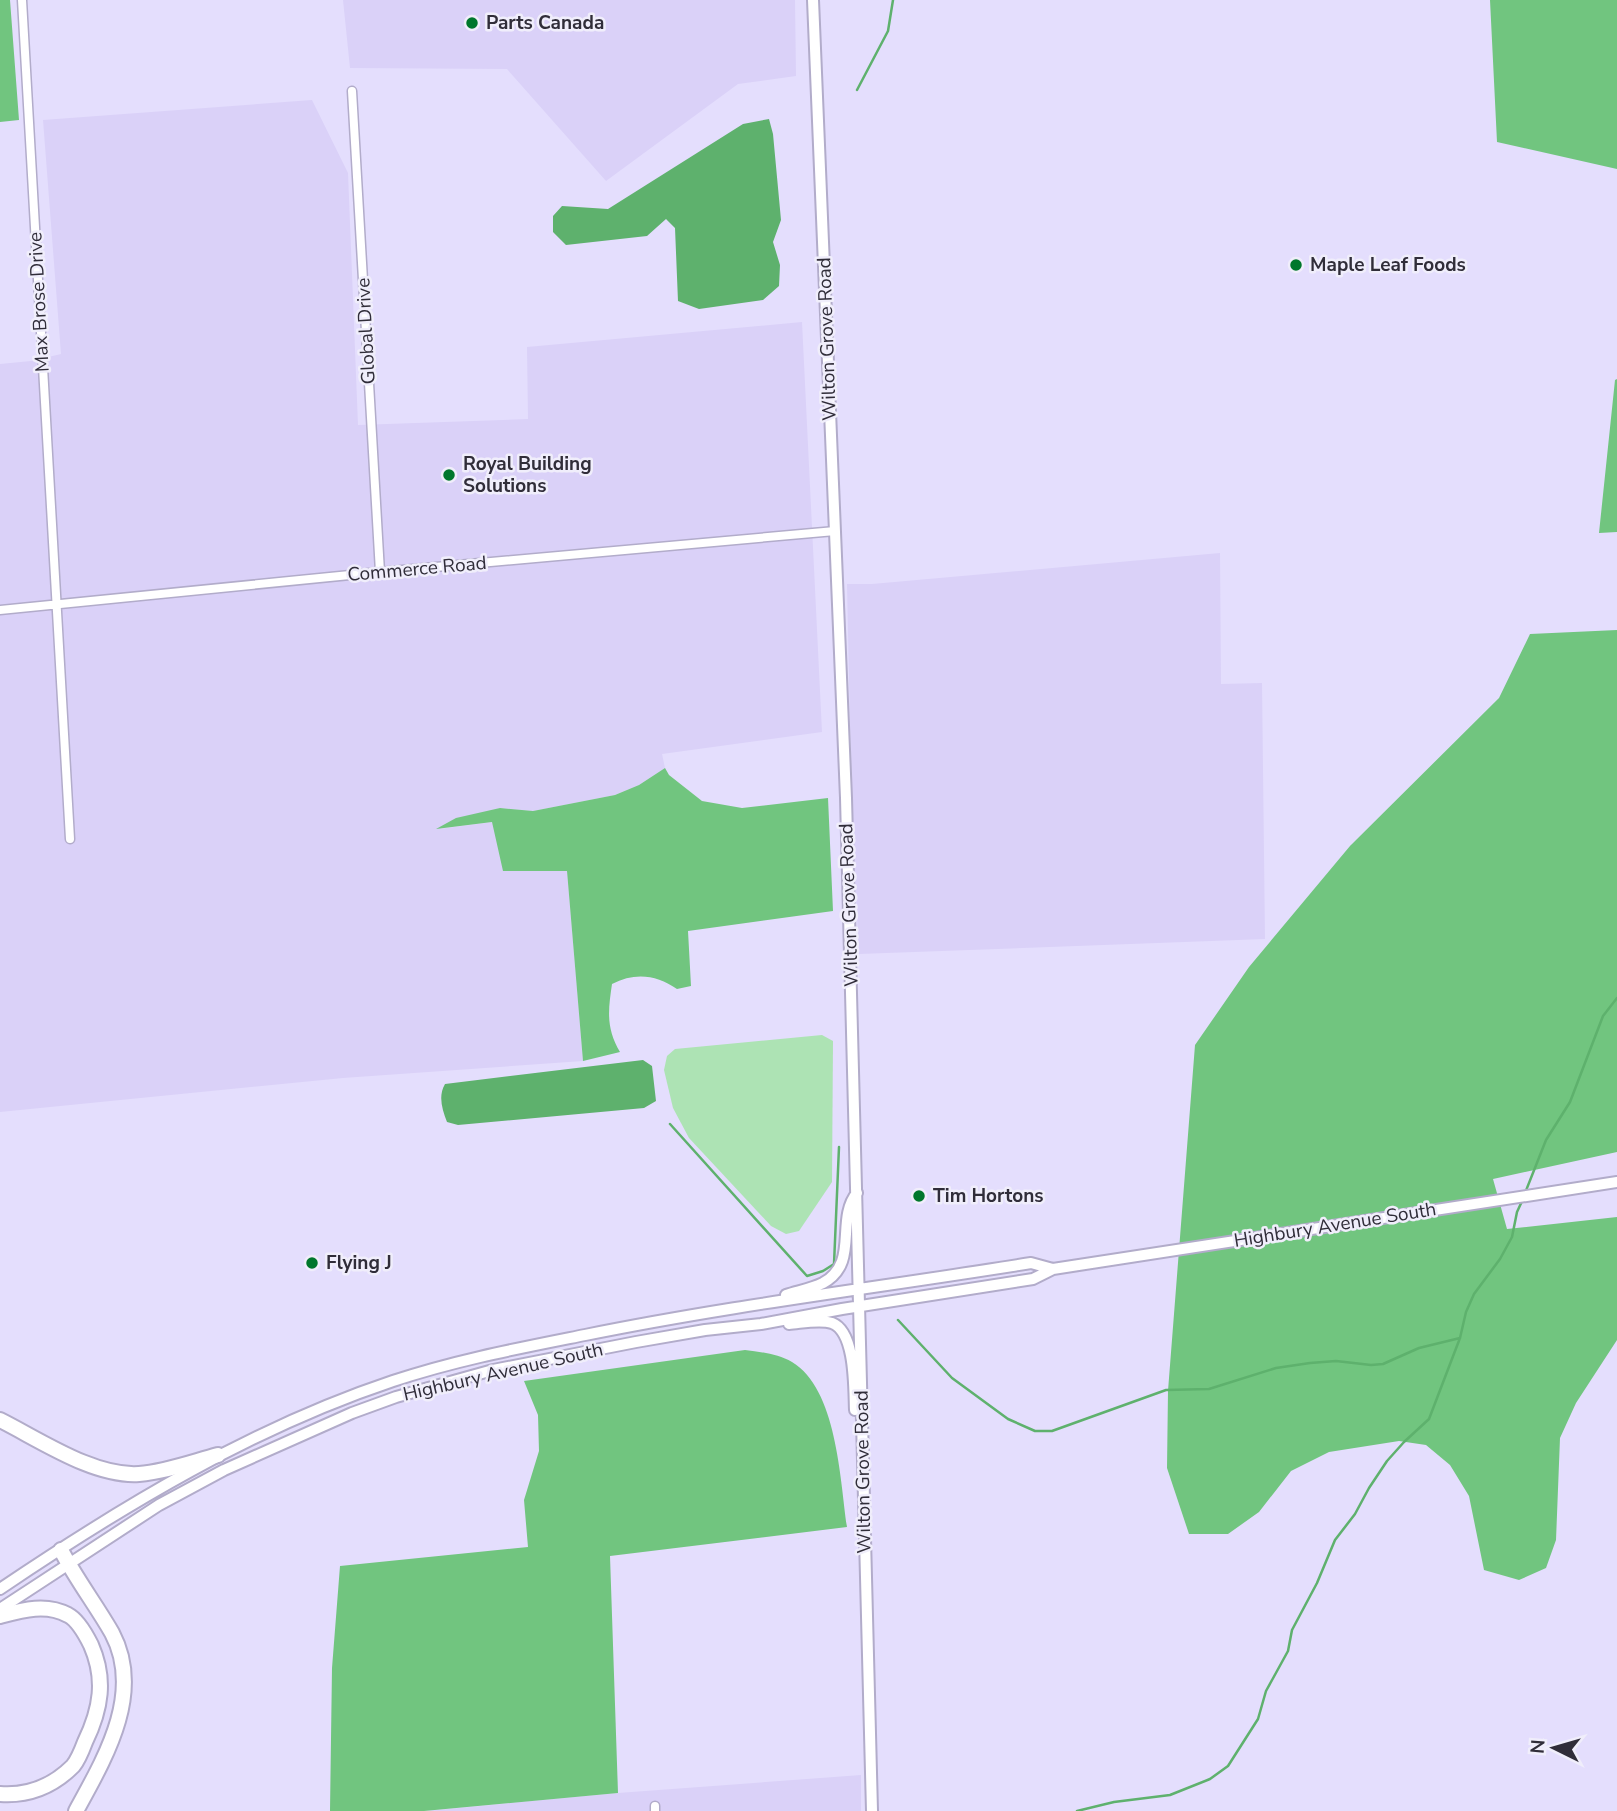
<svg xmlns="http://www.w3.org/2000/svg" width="1617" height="1811" font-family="'Nunito Sans',sans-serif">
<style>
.built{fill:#dad1f8}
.green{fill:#ade3b4}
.forest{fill:#71c57f}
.water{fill:#5eb16d}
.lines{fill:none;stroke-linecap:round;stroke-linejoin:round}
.stream{stroke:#5eb16d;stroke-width:2.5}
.street-casing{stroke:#b2acca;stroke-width:11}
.secondary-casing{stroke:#b2acca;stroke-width:14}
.highway-casing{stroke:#b2acca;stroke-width:18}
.street{stroke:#fff;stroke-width:8}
.secondary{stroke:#fff;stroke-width:10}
.highway{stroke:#fff;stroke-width:14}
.poi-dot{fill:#00772c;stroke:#f0eefb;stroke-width:2.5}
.labels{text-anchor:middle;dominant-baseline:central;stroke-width:5;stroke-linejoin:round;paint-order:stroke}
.poi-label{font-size:19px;font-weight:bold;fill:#302d39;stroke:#f0eefb;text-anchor:start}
.street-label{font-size:19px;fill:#302d39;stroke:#f0eefb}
</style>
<rect width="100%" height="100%" fill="#e4defd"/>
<path class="built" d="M343,0H795L796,76L738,84L606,181L507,69L350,68Z
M312,100L348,173L358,425L528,419L527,347L802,322L822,732L662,754L665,768L639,785L615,795L533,811L500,808L439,829L493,822L567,871L583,1061L343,1078L0,1112V364L31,361L61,354L43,120Z
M1220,553L1221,684L1262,683L1265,939L859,954L852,824L847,584H872Z
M861,1775V1811H427L618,1793Z"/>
<path class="green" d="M822,1035L833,1041L832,1182L799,1231L786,1234L771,1226L689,1138L673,1108L664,1070L667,1056L675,1049Z"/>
<path class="forest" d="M0,0H10L19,120L0,122Z
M1490,0H1617V169L1497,142Z
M1617,379V532L1599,533L1615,380Z
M1617,630V1152L1493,1179L1507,1229L1617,1217V1340L1576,1403L1560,1438L1556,1540L1546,1568L1519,1580L1484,1570L1469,1496L1450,1465L1426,1445L1399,1441L1329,1452L1291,1471L1259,1512L1228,1534H1189L1167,1468L1168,1391L1195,1045L1249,967L1350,846L1499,698L1530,634Z
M665,768L669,775L702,801L742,808L828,798L833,911L688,931L691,986L677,989C657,975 635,972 612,984C608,1011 606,1028 620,1052L583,1061L567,871H503L492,822L436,829L456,818L500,808L533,811L615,795L639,785Z
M745,1350C761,1352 778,1354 792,1362C837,1389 840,1479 847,1527L610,1556L618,1793L424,1811H330L332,1668L340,1566L528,1547L524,1500L539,1451L538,1415L524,1381Z"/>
<path class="water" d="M769,119L773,134L781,220L773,242L780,265L779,286L763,300L699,309L678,301L675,228L666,219L647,236L566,245L553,232V216L562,206L608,209L743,124Z
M643,1060L652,1066L656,1101L644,1108L458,1125L447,1122C442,1109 438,1096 445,1084Z"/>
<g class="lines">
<path class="stream" d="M857,90L888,31L893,0
M670,1124L807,1276L823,1271L834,1264L839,1147
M1525,1193L1546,1140L1570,1102L1603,1016L1617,998
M898,1320L952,1378L1008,1419L1035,1431H1052L1166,1390L1209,1389L1276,1368L1310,1363L1336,1361L1371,1365L1383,1364L1419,1348L1460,1338
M1077,1811L1114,1802L1170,1795L1210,1779L1228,1766L1258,1719L1266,1691L1288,1651L1292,1630L1317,1583L1335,1540L1355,1514L1369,1488L1387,1461L1404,1442L1429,1419L1460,1338L1466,1312L1474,1294L1500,1259L1512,1237L1517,1212L1523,1199"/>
<defs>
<path id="street" d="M22,0L70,839
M352,91L380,572
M0,610L380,572L835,531
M655,1806V1811"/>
<path id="secondary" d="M813,0L846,798L872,1811
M786,1295C798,1291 811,1289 823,1283C860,1263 835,1220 857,1193
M789,1324C802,1323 820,1319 832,1323C856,1332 854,1389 855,1410
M0,1589C123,1506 252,1428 393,1381C456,1360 520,1348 585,1335C733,1305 882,1287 1031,1263L1053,1269
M0,1609L159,1505L224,1470L352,1413L396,1397L493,1370L636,1342L705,1330L761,1324L842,1309L1033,1279L1053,1269L1617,1182"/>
<path id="highway" d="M0,1420C40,1440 94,1477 139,1474C165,1472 192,1462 218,1455
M61,1550C76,1579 96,1605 112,1633C144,1693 105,1758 76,1811
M0,1616C22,1610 46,1603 68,1615C78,1620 86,1635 91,1645C106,1679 101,1709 85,1742C82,1750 78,1760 73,1766C52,1787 28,1796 0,1794"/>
</defs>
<use href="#street" class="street-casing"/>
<use href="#secondary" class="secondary-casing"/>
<use href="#highway" class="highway-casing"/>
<use href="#street" class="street"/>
<use href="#secondary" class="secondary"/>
<use href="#highway" class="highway"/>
</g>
<g class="poi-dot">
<circle cx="472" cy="23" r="7"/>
<circle cx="1296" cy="265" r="7"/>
<circle cx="449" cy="475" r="7"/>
<circle cx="919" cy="1196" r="7"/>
<circle cx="312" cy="1263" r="7"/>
</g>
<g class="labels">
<g class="poi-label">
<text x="486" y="23">Parts Canada</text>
<text x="1310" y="265">Maple Leaf Foods</text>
<text x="463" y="464">Royal Building<tspan x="463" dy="22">Solutions</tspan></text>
<text x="933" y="1196">Tim Hortons</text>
<text x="326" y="1263">Flying J</text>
</g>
<g class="street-label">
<text transform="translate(39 302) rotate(-93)">Max Brose Drive</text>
<text transform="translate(366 331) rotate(-93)">Global Drive</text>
<text transform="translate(827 339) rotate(-92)">Wilton Grove Road</text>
<text transform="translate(417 569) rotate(-5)">Commerce Road</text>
<text transform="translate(849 905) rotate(-92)">Wilton Grove Road</text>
<text transform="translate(1335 1225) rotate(-9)">Highbury Avenue South</text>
<text transform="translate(503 1372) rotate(-13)">Highbury Avenue South</text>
<text transform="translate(863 1472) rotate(-91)">Wilton Grove Road</text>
</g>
</g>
<g transform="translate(1554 1748) rotate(275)" stroke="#f0eefb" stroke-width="5" paint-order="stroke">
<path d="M0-5L12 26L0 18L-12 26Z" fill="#302d39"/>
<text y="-10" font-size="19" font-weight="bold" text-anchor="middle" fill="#302d39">N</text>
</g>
</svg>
